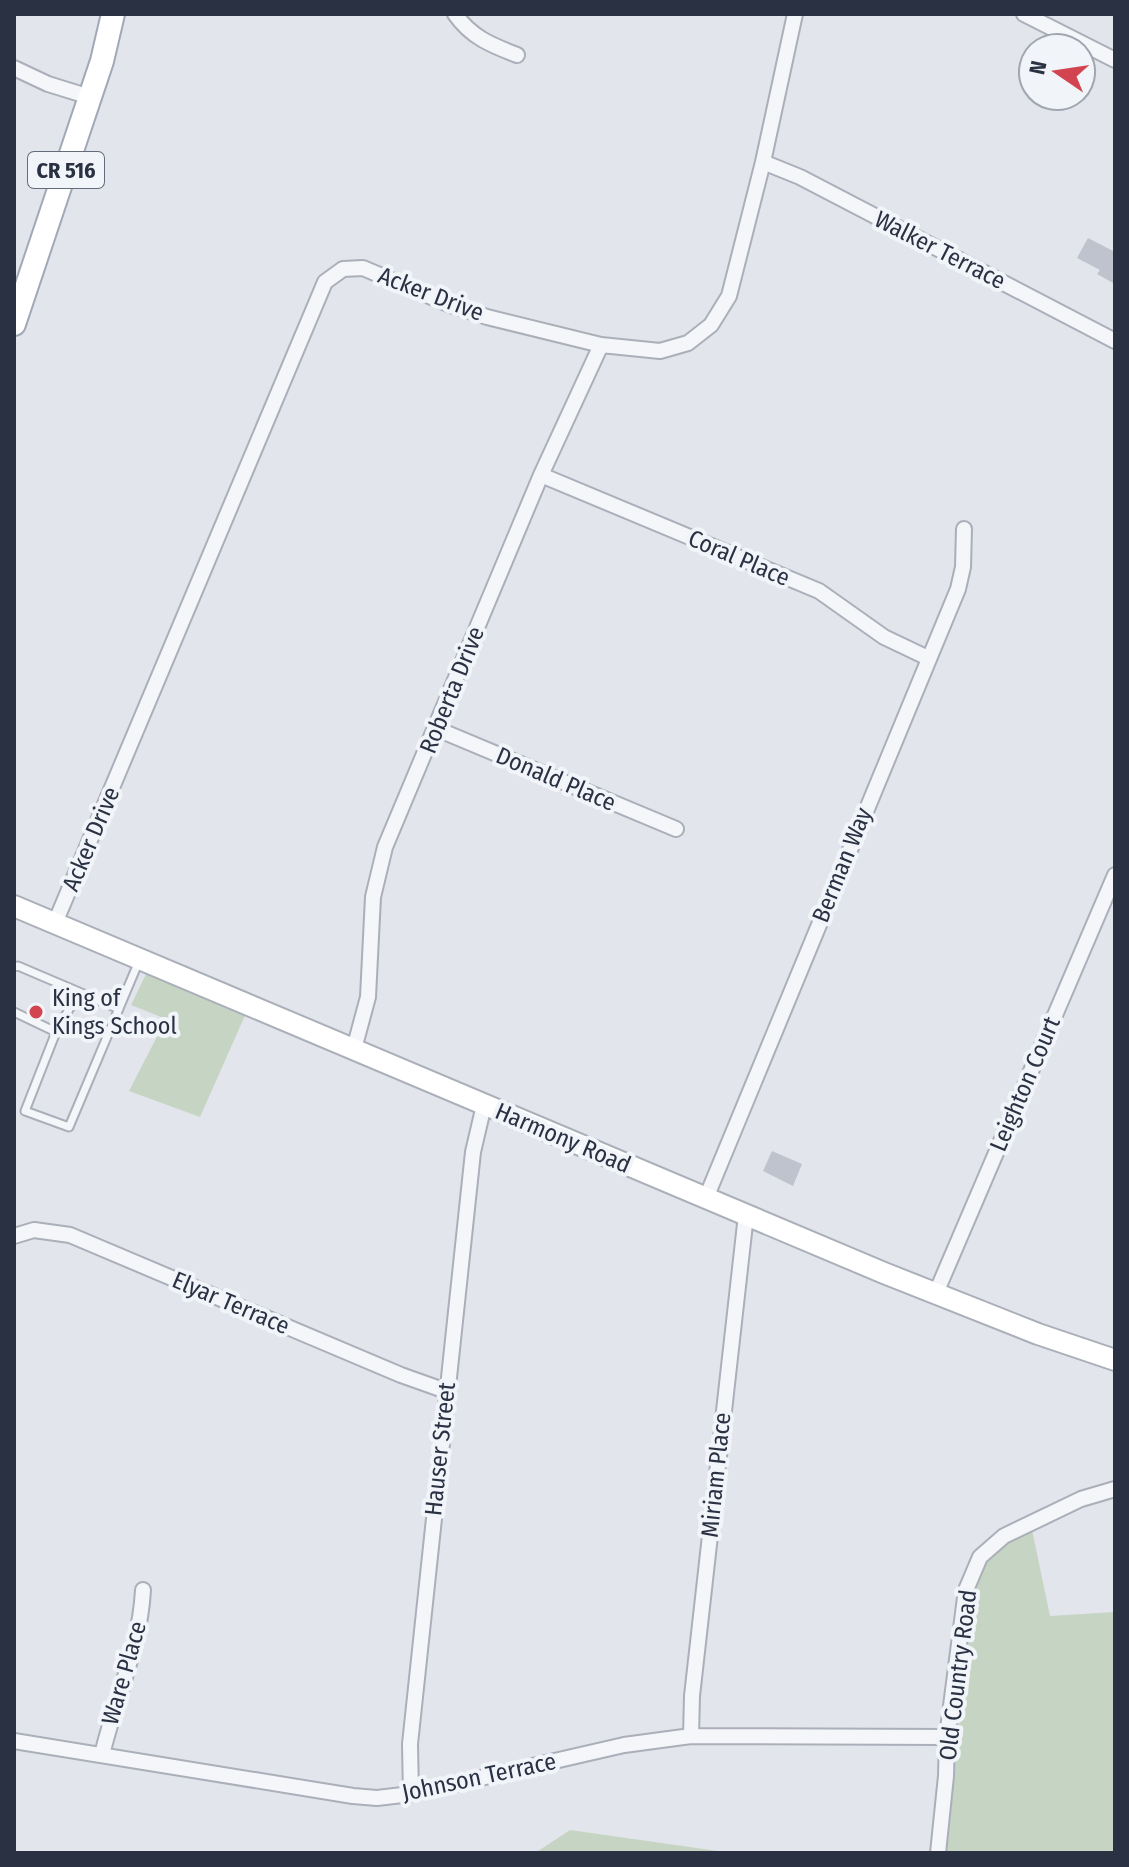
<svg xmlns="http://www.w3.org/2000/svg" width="1129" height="1867" font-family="'Fira Sans Condensed',sans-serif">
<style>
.green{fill:#c6d5c3}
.building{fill:#bfc3ce}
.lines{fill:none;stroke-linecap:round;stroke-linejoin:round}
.lane-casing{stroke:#aaafb9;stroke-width:11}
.street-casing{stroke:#aaafb9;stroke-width:18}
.secondary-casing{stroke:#aaafb9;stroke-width:24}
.primary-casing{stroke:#a1a8b7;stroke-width:26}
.lane{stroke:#f5f6f9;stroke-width:7}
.street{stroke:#f5f6f9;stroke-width:14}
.secondary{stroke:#fff;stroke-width:20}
.primary{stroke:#fff;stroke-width:22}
.poi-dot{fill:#d2444f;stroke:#f1f4f8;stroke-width:3}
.labels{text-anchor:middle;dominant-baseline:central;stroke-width:8;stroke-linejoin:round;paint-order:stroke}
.shield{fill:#f1f4f8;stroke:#656c79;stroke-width:2}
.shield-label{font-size:22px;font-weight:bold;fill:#293143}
.street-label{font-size:24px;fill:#293143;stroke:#f1f4f8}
.poi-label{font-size:24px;fill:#293143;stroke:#f1f4f8;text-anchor:start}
</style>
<rect width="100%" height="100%" fill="#e2e5eb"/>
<path class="green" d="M185,965L231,986L225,1002L247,1011L200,1117L129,1091L166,1019L131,1005L148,970L179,983Z
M1030,1520L1050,1616L1115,1612V1853H938L981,1549Z
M570,1830L732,1853H535Z"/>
<path class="building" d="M1088,238L1115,252V284L1097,274L1100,270L1077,258Z
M772,1151L802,1164L793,1186L763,1171Z"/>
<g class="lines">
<defs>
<path id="lane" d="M14,967L18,966L119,1009
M79,992L56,1032L25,1111L69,1127L139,961
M14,1012L56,1032"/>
<path id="street" d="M455,14C471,37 491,45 517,55
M1024,14L1115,60
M14,68L48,84L90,97
M763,162L800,177L1115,341
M541,475L819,591L884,637L928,658
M437,729L676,829
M55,923L325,282L343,269L363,268L448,304L487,317L601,345L660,351L688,343L711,325L729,296L763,162L795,14
M354,1049L368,997L373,897L385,847L541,475L601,345
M706,1198L958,589L963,567L964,529
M14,1236L34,1230L70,1235L401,1375L446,1391
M936,1293L1115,875
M691,1736L692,1696L746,1215
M14,1741L353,1796L377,1798L411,1794L624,1745L691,1736L947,1737
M102,1755C115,1699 140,1648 143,1590
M411,1794L410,1744L473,1152L484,1105
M938,1853L946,1776L947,1737L966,1590L980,1557L1004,1536L1081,1499L1115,1489"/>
<path id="secondary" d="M14,906L884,1273L1038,1334L1115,1360"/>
<path id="primary" d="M14,324L102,61L113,14"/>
</defs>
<use href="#lane" class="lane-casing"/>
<use href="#street" class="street-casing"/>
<use href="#secondary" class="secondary-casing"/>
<use href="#primary" class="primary-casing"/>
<use href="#lane" class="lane"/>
<use href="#street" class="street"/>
<use href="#secondary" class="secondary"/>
<use href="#primary" class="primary"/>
</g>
<circle class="poi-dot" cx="36" cy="1012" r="8"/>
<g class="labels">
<rect class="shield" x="28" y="152" width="76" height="36" rx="6"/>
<g class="shield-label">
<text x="66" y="170">CR 516</text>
</g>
<g class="street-label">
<text transform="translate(940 250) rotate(27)">Walker Terrace</text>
<text transform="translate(431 294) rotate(21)">Acker Drive</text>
<text transform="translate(739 558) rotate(23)">Coral Place</text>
<text transform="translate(452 690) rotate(-68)">Roberta Drive</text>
<text transform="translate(556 779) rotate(23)">Donald Place</text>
<text transform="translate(91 839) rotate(-67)">Acker Drive</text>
<text transform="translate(842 865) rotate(-68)">Berman Way</text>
<text transform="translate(1025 1084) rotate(-67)">Leighton Court</text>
<text transform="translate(563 1138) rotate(23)">Harmony Road</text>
<text transform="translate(231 1303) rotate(23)">Elyar Terrace</text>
<text transform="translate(440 1449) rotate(-84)">Hauser Street</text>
<text transform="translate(716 1475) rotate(-84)">Miriam Place</text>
<text transform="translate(124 1673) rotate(-74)">Ware Place</text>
<text transform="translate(958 1675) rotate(-83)">Old Country Road</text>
<text transform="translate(479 1777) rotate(-12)">Johnson Terrace</text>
</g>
<g class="poi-label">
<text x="52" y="998">King of<tspan x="52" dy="28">Kings School</tspan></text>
</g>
</g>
<rect width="1129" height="1867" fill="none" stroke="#293143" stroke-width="32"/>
<g transform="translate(1057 72) rotate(283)"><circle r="38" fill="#f1f4f8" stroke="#a1a6b0" stroke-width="2"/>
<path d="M0-6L14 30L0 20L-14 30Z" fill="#d2444f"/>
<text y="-12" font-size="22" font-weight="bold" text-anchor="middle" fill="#293143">N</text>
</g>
</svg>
